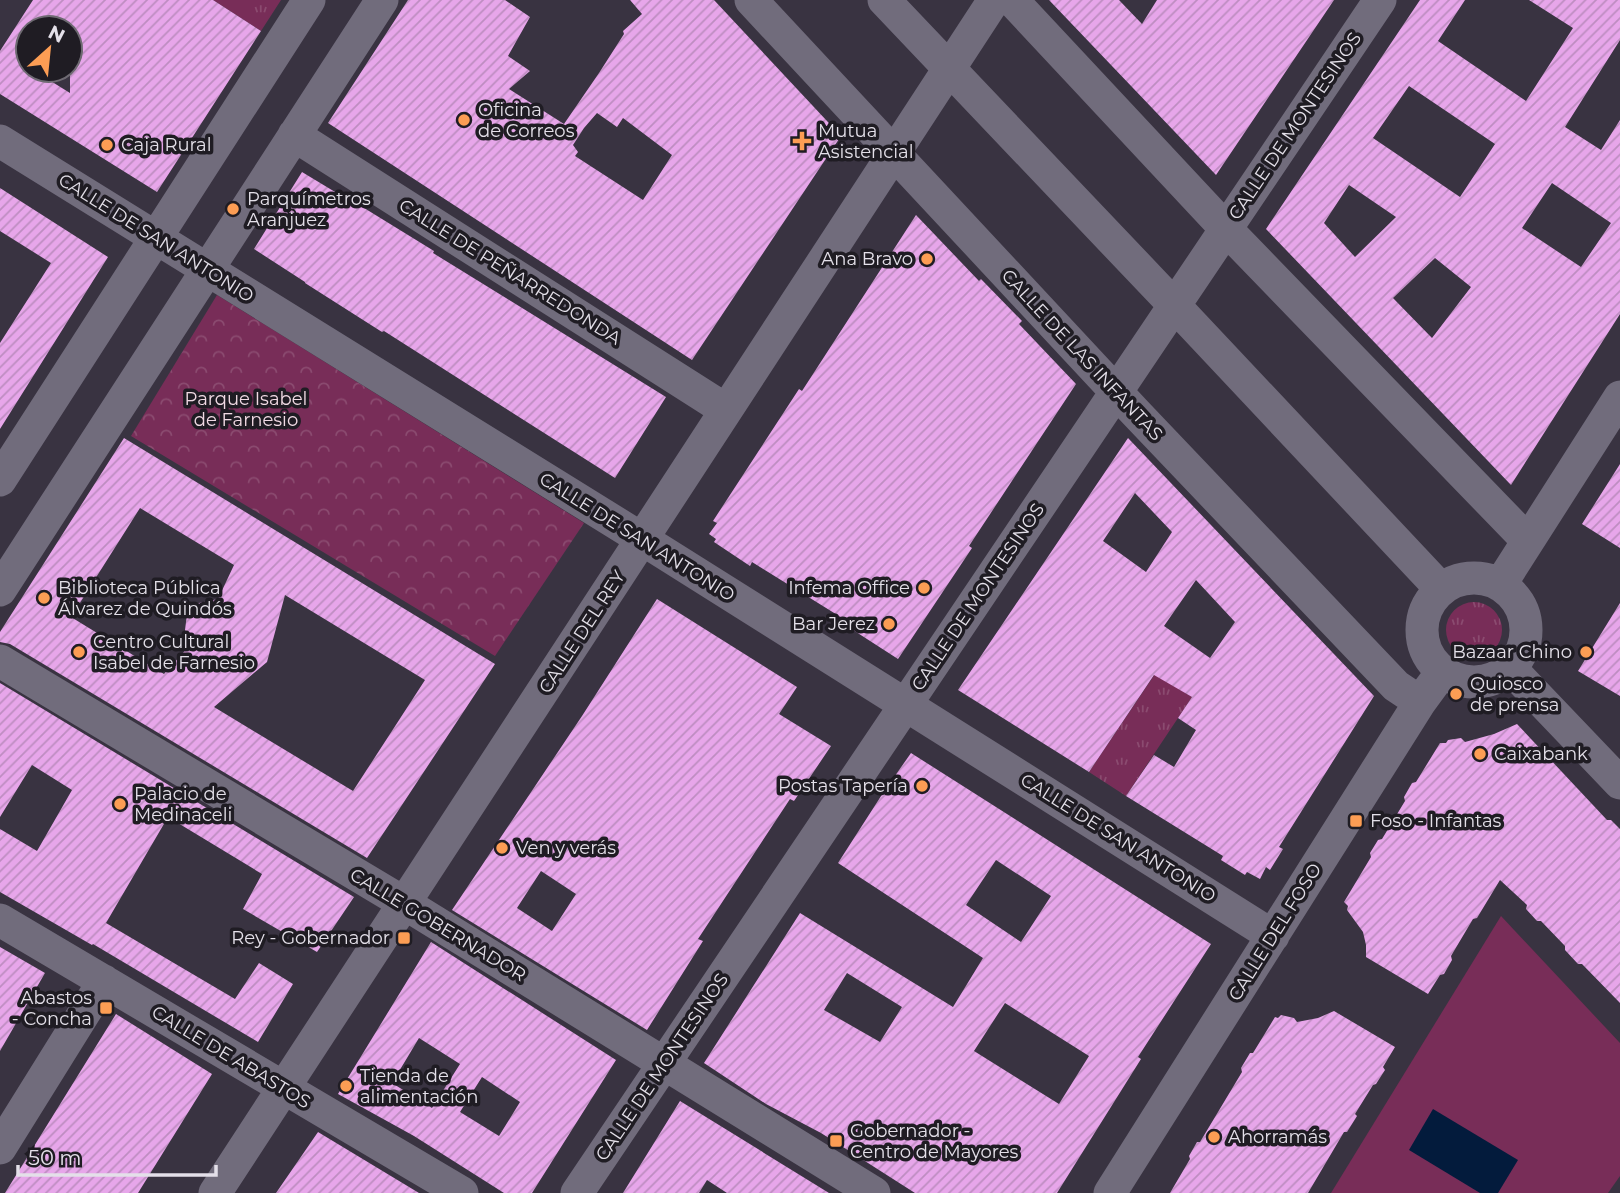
<svg xmlns="http://www.w3.org/2000/svg" width="1620" height="1193" font-family="Montserrat,sans-serif">
<style>
.grass{fill:url(#grass-tufts)}
.forest{fill:url(#forest-crowns)}
.garden{fill:#782d58}
.water{fill:#031b3c}
.building{fill:url(#building-hatch);fill-rule:evenodd}
.lines{fill:none;stroke-linecap:round;stroke-linejoin:round}
.minor{stroke:#716c7c;stroke-width:33}
.poi-dot{fill:#fc9d54;stroke:#1f1c23;stroke-width:2.5}
.labels{text-anchor:middle;dominant-baseline:central;stroke-width:7;stroke-linejoin:round;paint-order:stroke}
.poi-label{font-size:18px;fill:#e4e0e9;stroke:#1f1c23;text-anchor:start}
.street-label{font-size:18px;fill:#e4e0e9;stroke:#1f1c23}
.park-label{font-size:18px;fill:#f1dae4;stroke:#1f1c23}
</style>
<defs>
<pattern id="grass-tufts" width="24" height="20" patternUnits="userSpaceOnUse" patternTransform="scale(1.75)"><rect width="24" height="20" fill="#782d58"/><path d="M3 7l-1-3M5 7V3M7 7l1-3M15 17l-1-3M17 17v-4M19 17l1-3" fill="none" stroke="#8b4b70"/></pattern>
<pattern id="forest-crowns" width="20" height="18" patternUnits="userSpaceOnUse" patternTransform="scale(1.75)"><rect width="20" height="18" fill="#782d58"/><path d="M2 6a3 3 0 1 1 6 0M12 15a3 3 0 1 1 6 0" fill="none" stroke="#8b4b70"/></pattern>
<pattern id="building-hatch" width="6" height="6" patternUnits="userSpaceOnUse" patternTransform="scale(1.75)"><rect width="6" height="6" fill="#e7a6ea"/><path d="M-1 1l2-2M0 6l6-6M5 7l2-2" fill="none" stroke="#be8dc1"/></pattern>
</defs>
<rect width="100%" height="100%" fill="#393341"/>
<path class="grass" d="M213,0H281L261,31Z
M1446 630a28 28 0 1 1 56 0a28 28 0 1 1-56 0Z
M1155,674L1192,697L1126,796L1089,772Z"/>
<path class="forest" d="M217,295L584,523L495,656L131,436Z"/>
<path class="garden" d="M1501,916L1620,1043V1176L1608,1193H1331Z"/>
<path class="water" d="M1433,1109L1518,1160L1498,1193H1480L1409,1150Z"/>
<path class="building" d="M33,0H213L261,31L157,192L0,94V51ZM28,28H70V93L33,70H28Z
M408,0H505L530,17L508,56L530,71L509,89L564,124L599,73L624,34L623,31L642,14L630,0H714L841,136L692,360L328,123ZM597,113L617,127L623,118L672,155L643,200L575,156L578,152L573,145L584,128Z
M1049,0H1119L1142,24L1157,0H1334L1216,175Z
M1420,0H1465L1438,41L1526,101L1573,28L1529,0H1620V40L1565,127L1601,150L1620,120V314L1511,485L1266,229ZM1409,86L1495,144L1460,197L1373,138ZM1552,183L1611,223L1581,267L1522,228ZM1349,185L1396,217L1355,257L1324,223ZM1435,258L1471,287L1432,338L1393,298Z
M302,172L355,204L356,203L434,251L433,253L666,397L615,478L384,331L382,332L305,283V282L254,249Z
M0,188L108,257L0,429V343L51,263L0,231Z
M916,215L979,281L981,279L1022,321L1019,324L1076,384L969,546L972,548L898,659L853,630L854,628L839,616L752,562L750,566L714,542L716,539L709,534L717,523L713,521L799,389L802,391Z
M124,438L495,664L367,858L10,644L0,642V632ZM140,508L234,565L218,599L199,603L192,608L187,614L185,630L190,645L164,674L71,617ZM285,595L425,680L353,791L214,707L267,662Z
M1128,438L1374,696L1279,847L1283,849L1270,870L1266,867L1260,879L1247,872L1245,875L1221,860L1223,856L1126,796L1154,755L1174,767L1196,730L1178,718L1192,697L1154,675L1089,772L958,690ZM1135,493L1172,532L1146,572L1103,541ZM1196,580L1235,622L1210,658L1164,626Z
M1620,464V548L1582,524Z
M657,599L797,687L779,714L831,746L794,801L790,799L698,939L703,941L647,1030L452,910L582,716ZM541,871L576,894L552,931L517,908Z
M1620,603V696L1578,671Z
M0,683L354,897L317,952L243,909L262,874L168,817L106,923L235,999L259,963L293,984L258,1042L93,944L92,945L0,892V829L37,851L72,790L32,765L0,817Z
M1517,724L1607,820H1611L1620,829V1003L1582,964H1578L1565,950V946L1541,921H1537L1526,909L1527,905L1500,880L1477,918L1473,919L1451,956L1452,960L1444,974L1440,975L1428,994L1366,957V945L1363,932L1347,910L1348,906L1344,902L1371,857L1370,853L1378,840L1382,839L1405,801L1404,797L1412,783L1416,782L1440,743H1446L1448,740L1461,738L1465,742L1494,734Z
M911,753L1211,944L1138,1057L1141,1059L1057,1193H915L821,1133L766,1104L704,1063L800,913L953,1007L983,958L838,863L883,793ZM996,860L1051,896L1021,942L966,905ZM847,973L902,1007L880,1042L824,1010ZM1005,1003L1089,1056L1059,1104L974,1051Z
M431,942L616,1060L532,1193H504L414,1136L338,1094ZM419,1038L460,1064L432,1108L392,1083ZM482,1077L520,1102L499,1136L460,1112Z
M0,947L45,973L0,1051Z
M1334,1011L1395,1047L1383,1067L1385,1070L1376,1084L1373,1085L1355,1114L1357,1116L1347,1132H1344L1308,1193H1170L1190,1159L1189,1156L1197,1142H1200L1242,1072L1241,1068L1250,1053H1253L1275,1017L1278,1018L1281,1015L1294,1018L1297,1022L1318,1018Z
M116,1014L212,1074L138,1193H5Z
M680,1101L829,1193H727L707,1180L699,1193H623Z
M318,1132L419,1193H276Z"/>
<g class="lines">
<path class="minor" d="M751,0L1135,412L1396,686L1420,702
M884,0L1174,305L1441,589
M1012,0L1226,229L1528,541
M294,135L726,410
M0,141L642,539L1273,936
M0,480L309,0
M1422 630a52 52 0 1 1 104 0a52 52 0 1 1-104 0Z
M1500,585L1620,397
M0,590L382,0
M0,661L404,903L874,1193
M1510,668L1620,783
M0,920L462,1193
M0,1148L104,981
M215,1193L994,0
M577,1193L1380,0
M1110,1193L1420,702L1442,672"/>
</g>
<g class="poi-dot">
<circle cx="464" cy="120" r="7"/>
<path d="M798.5 130.5h7v7h7v7h-7v7h-7v-7h-7v-7h7z"/>
<circle cx="107" cy="145" r="7"/>
<circle cx="233" cy="209" r="7"/>
<circle cx="927" cy="259" r="7"/>
<circle cx="924" cy="588" r="7"/>
<circle cx="44" cy="598" r="7"/>
<circle cx="889" cy="624" r="7"/>
<circle cx="79" cy="652" r="7"/>
<circle cx="1586" cy="652" r="7"/>
<circle cx="1456" cy="694" r="7"/>
<circle cx="1480" cy="754" r="7"/>
<circle cx="922" cy="786" r="7"/>
<circle cx="120" cy="804" r="7"/>
<rect x="1349" y="814" width="14" height="14" rx="3.5"/>
<circle cx="502" cy="848" r="7"/>
<rect x="397" y="931" width="14" height="14" rx="3.5"/>
<rect x="99" y="1001" width="14" height="14" rx="3.5"/>
<circle cx="346" cy="1086" r="7"/>
<circle cx="1214" cy="1137" r="7"/>
<rect x="829" y="1134" width="14" height="14" rx="3.5"/>
</g>
<g class="labels">
<g class="poi-label">
<text x="478" y="110">Oficina<tspan x="478" dy="21">de Correos</tspan></text>
<text x="818" y="131">Mutua<tspan x="818" dy="21">Asistencial</tspan></text>
<text x="121" y="145">Caja Rural</text>
<text x="247" y="199">Parquímetros<tspan x="247" dy="21">Aranjuez</tspan></text>
<text x="913" y="259" text-anchor="end">Ana Bravo</text>
<text x="58" y="588">Biblioteca Pública<tspan x="58" dy="21">Álvarez de Quindós</tspan></text>
<text x="910" y="588" text-anchor="end">Infema Office</text>
<text x="875" y="624" text-anchor="end">Bar Jerez</text>
<text x="93" y="642">Centro Cultural<tspan x="93" dy="21">Isabel de Farnesio</tspan></text>
<text x="1572" y="652" text-anchor="end">Bazaar Chino</text>
<text x="1470" y="684">Quiosco<tspan x="1470" dy="21">de prensa</tspan></text>
<text x="1494" y="754">Caixabank</text>
<text x="908" y="786" text-anchor="end">Postas Tapería</text>
<text x="134" y="794">Palacio de<tspan x="134" dy="21">Medinaceli</tspan></text>
<text x="1370" y="821">Foso - Infantas</text>
<text x="516" y="848">Ven y verás</text>
<text x="390" y="938" text-anchor="end">Rey - Gobernador</text>
<text x="92" y="998" text-anchor="end">Abastos<tspan x="92" dy="21">- Concha</tspan></text>
<text x="360" y="1076">Tienda de<tspan x="360" dy="21">alimentación</tspan></text>
<text x="850" y="1131">Gobernador -<tspan x="850" dy="21">Centro de Mayores</tspan></text>
<text x="1228" y="1137">Ahorramás</text>
</g>
<g class="street-label">
<text transform="translate(1295 126) rotate(-56)">CALLE DE MONTESINOS</text>
<text transform="translate(156 238) rotate(32)">CALLE DE SAN ANTONIO</text>
<text transform="translate(510 272) rotate(32)">CALLE DE PEÑARREDONDA</text>
<text transform="translate(1082 355) rotate(47)">CALLE DE LAS INFANTAS</text>
<text transform="translate(637 537) rotate(32)">CALLE DE SAN ANTONIO</text>
<text transform="translate(978 597) rotate(-56)">CALLE DE MONTESINOS</text>
<text transform="translate(582 632) rotate(-57)">CALLE DEL REY</text>
<text transform="translate(1118 838) rotate(32)">CALLE DE SAN ANTONIO</text>
<text transform="translate(438 925) rotate(31)">CALLE GOBERNADOR</text>
<text transform="translate(1275 932) rotate(-58)">CALLE DEL FOSO</text>
<text transform="translate(231 1057) rotate(31)">CALLE DE ABASTOS</text>
<text transform="translate(662 1067) rotate(-56)">CALLE DE MONTESINOS</text>
</g>
<g class="park-label">
<text x="246" y="399">Parque Isabel<tspan x="246" dy="21">de Farnesio</tspan></text>
</g>
</g>
<g transform="translate(49 49) rotate(27)"><circle r="33" fill="#1f1c23" stroke="#6e6a72" stroke-width="2"/>
<path d="M0-5L12 26L0 18L-12 26Z" fill="#fc9d54"/>
<text y="-10" font-size="19" font-weight="bold" text-anchor="middle" fill="#e4e0e9">N</text>
</g>
<path d="M18 1165v10h198v-10" fill="none" stroke="#e4e0e9" stroke-width="3.5"/>
<text x="28" y="1165" font-size="21" fill="#e4e0e9" stroke="#1f1c23" stroke-width="5" paint-order="stroke">50 m</text>
</svg>
